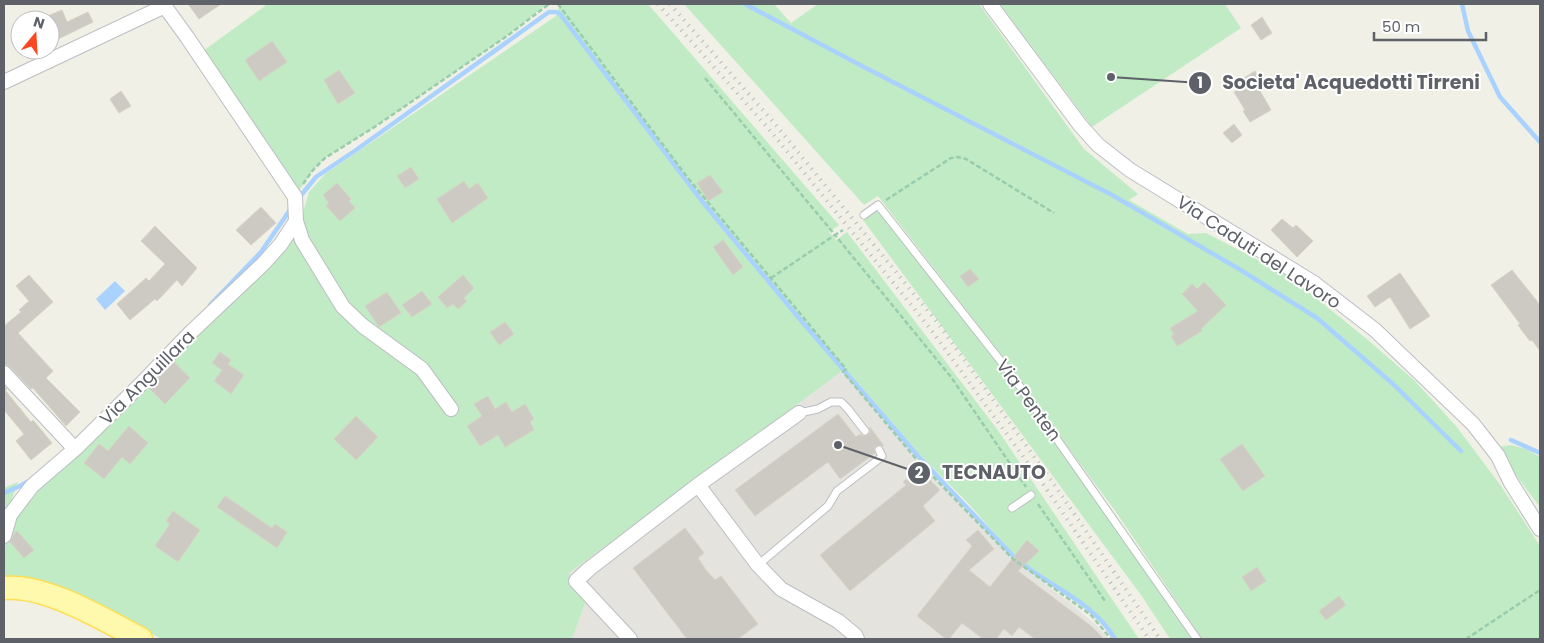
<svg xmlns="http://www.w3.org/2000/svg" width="1544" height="643" font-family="Poppins,sans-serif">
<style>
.industrial{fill:#e5e3de}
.green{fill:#c1ebc5}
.water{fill:#a9d2ff}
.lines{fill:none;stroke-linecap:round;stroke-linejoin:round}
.stream{stroke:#a9d2ff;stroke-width:4.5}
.building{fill:#cdcac3;stroke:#d7d3c4}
.lane-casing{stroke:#bbbec3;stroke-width:9}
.street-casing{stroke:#bbbec3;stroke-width:16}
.primary-casing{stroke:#ffde52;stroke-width:25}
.path{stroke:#99ccac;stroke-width:2.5;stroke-dasharray:5 2.5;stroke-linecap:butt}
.lane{stroke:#fff;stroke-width:7}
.street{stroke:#fff;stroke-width:14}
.primary{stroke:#fff9ae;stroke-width:22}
.rail{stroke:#b7b8b9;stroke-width:4;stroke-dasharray:1 6;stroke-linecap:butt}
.labels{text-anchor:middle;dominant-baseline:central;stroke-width:4;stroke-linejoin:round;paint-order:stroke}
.street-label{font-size:18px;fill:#5e6168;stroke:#fff}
.leader{fill:none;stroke:#5e6168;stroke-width:2}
.callout-dot{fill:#5e6168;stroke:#fff;stroke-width:2}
.mark-label{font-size:15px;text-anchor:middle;font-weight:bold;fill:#fff}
.callout-label{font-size:19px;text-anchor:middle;font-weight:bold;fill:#5e6168;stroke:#fff;stroke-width:4;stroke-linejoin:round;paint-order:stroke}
</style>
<rect width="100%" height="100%" fill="#f1f0e6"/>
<path class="industrial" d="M842,370L917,459L1014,561L1073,605L1096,625L1109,639H572L587,598L569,573Z"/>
<path class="green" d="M264,4H547L507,36L376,126L325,158L313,170L295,197L199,54L265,6Z
M560,4H648L839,225L829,232L836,240L847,232L997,429L1139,639H1116L1094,611L1024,564L1004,544L967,502L919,454L846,369L842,371L569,573L587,598L572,639H162L80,599L33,581L4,576V549L11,521L25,498L302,216L309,192L325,174L556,16Z
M684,4H774L791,23L818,4H979L1084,149L1138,194L1129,200L1188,234L1206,233L1289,276L1368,340L1415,381L1456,426L1501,486L1540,546V639H1202L1116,512L1052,426L1012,369L878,196L864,205Z
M1000,4H1225L1241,28L1092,127Z
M875,211L881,213L1004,371L1097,499L1192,639H1170L1141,595L863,220Z
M1511,445L1526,449L1540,457V507L1518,478L1498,447Z
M18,482L4,521V523V488Z"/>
<path class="water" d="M115,281L125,291L105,310L96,299Z"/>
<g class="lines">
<path class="stream" d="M745,4L860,65L1112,195L1239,269L1317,318L1393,384L1461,451
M1462,4L1468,31L1500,97L1540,142
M298,199L316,177L356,150L549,12H556L560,14L701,200L798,317L918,456L1013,556C1045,585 1092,600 1115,639
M210,305L261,252L292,207
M1511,440L1540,453
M4,493L20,486L29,481"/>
</g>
<path class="building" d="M188,4H221L199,19Z
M62,10L67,22L88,12L93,22L50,43V15Z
M1262,17L1272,33L1261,40L1251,25Z
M272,41L287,62L259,81L245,60Z
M339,70L355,93L338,104L324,80Z
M1255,71L1265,88L1260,91L1271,110L1250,122L1243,111L1245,110L1234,92L1239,89L1236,83Z
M121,91L131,106L119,113L110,99Z
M1234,124L1242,135L1232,143L1223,133Z
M411,167L419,179L405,188L397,176Z
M710,175L723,192L708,201L697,183Z
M464,181L469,189L478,183L488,198L452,223L437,199Z
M337,183L351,199L349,201L355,208L340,221L326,206L329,203L323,195Z
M261,207L276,223L251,245L236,230Z
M1282,219L1293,228L1296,225L1313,241L1297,257L1271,230Z
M155,226L197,268L182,286L177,280L157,301L155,299L130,320L117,304L146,278L149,281L165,264L141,241Z
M723,240L743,267L733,275L713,247Z
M970,269L979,279L968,287L960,276Z
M1512,270L1540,305V351L1532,340L1530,341L1523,332L1518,325L1520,324L1491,285Z
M1400,273L1430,316L1410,329L1390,297L1375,307L1367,296Z
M29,275L53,302L18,333L53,371L46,378L80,412L66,426L33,388L31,389L10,367L4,364V326L21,312L19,310L29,301L16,286Z
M463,275L474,288L464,298L467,301L458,309L453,304L447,308L438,297Z
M1204,282L1226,305L1201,329L1202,331L1177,346L1171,336L1174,334L1170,328L1198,311L1182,294L1192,284L1197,289Z
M422,291L432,304L412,317L402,305Z
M387,292L401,313L379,327L365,306Z
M505,322L514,334L499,345L490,332Z
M220,352L231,360L228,364L244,375L231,394L214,381L222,370L212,363Z
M174,362L190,378L165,404L149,388Z
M4,386L7,389L5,390L31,422L33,420L52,443L31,460L16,441L24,434L4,410Z
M488,396L495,409L506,402L512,412L525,404L534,419L530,422L534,430L505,447L498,435L480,446L467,426L482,416L474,404Z
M838,414L856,437L860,434L863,436L868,435L870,433V427L884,446H876L874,449L875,453L840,479L828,462L755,516L735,490Z
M356,416L378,437L356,460L334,439Z
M129,426L148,443L130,464L122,457L104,479L84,463L99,444L108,451Z
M1242,444L1265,476L1243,491L1220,459Z
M919,469L940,490L923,506L935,521L850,591L820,555L906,485L903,482Z
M225,496L272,528L275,524L287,532L277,548L217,507Z
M173,511L200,530L178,562L155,546L170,524L166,521Z
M685,528L704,553L698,558L706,570L715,580L721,576L758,624L738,639H687L633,568Z
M978,530L994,549L969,570L990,587L1027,540L1039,551L1018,571L1091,626L1104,639H1035L1019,627L1012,636L1004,629L996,639H983L962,623L949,639H946L917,616L972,546L966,540Z
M17,531L34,550L24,558L10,542L14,534Z
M1257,567L1266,581L1251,591L1242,577Z
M1339,596L1346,605L1326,620L1319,611Z"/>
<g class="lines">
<defs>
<path id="lane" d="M864,215L878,205L1014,378L1197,639
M799,413L818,409L831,402H841L848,409L865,431
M1012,508L1031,495
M758,565L828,506L837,491L879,459L882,456L879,450"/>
<path id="street" d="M163,4L187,37L295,197L296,221L302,240L343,307L363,326L422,369L451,409
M990,4L1080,125L1098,145L1130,170L1314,283L1375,330L1473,424L1498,456L1510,481L1540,529
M4,82L165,6
M4,373L75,449
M698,485L758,565L781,589L838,621L855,635L857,639
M4,536L10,515L32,486L75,449L142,383L188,335L263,264L281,244L296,221
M630,639L576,581L589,569L698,485L799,413"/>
<path id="primary" d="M4,588C46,584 104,620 141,639"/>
</defs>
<use href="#lane" class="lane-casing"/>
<use href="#street" class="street-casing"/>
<use href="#primary" class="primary-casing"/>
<path class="path" d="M558,4L687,177L846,369L843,372L917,460L1013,559L1091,615L1111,639
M705,78L835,235L843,230
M303,184L313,170L325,158L376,126L507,36L549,4
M886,200L951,158L958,157L966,159L1054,213
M771,278L835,235L951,377L1026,487
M1038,504L1105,601
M1466,639L1540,590"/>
<use href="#lane" class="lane"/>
<use href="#street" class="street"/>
<use href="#primary" class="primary"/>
<path class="rail" d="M658,4L768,128L929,327L1043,484L1149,639
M670,4L775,124L937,322L1051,480L1160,639"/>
</g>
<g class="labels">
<g class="street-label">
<text transform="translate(1259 252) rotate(33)">Via Caduti del Lavoro</text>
<text transform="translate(147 377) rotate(-45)">Via Anguillara</text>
<text transform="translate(1029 400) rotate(54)">Via Penten</text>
</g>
</g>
<path class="leader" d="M1111 77L1200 83M838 445L919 473"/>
<g class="callout-dot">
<circle cx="1111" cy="77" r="5"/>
<circle cx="838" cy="445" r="5"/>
<circle cx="1200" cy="83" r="12"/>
<circle cx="919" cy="473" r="12"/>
</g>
<g class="mark-label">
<text x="1200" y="88">1</text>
<text x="919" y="478">2</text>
</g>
<g class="callout-label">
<text x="1351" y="89">Societa' Acquedotti Tirreni</text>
<text x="994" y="479">TECNAUTO</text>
</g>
<rect width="1544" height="643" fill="none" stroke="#5e6168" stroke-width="10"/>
<g transform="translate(35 35) rotate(18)"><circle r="24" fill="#ffffff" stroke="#bfc0c3"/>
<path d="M0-4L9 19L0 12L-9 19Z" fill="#fa4723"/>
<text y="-8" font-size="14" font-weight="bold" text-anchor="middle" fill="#5e6168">N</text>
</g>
<path d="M1374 32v8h112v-8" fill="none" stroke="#5e6168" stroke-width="2.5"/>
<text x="1382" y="32" font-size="15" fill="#5e6168" stroke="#ffffff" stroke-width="4" paint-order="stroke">50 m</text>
</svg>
